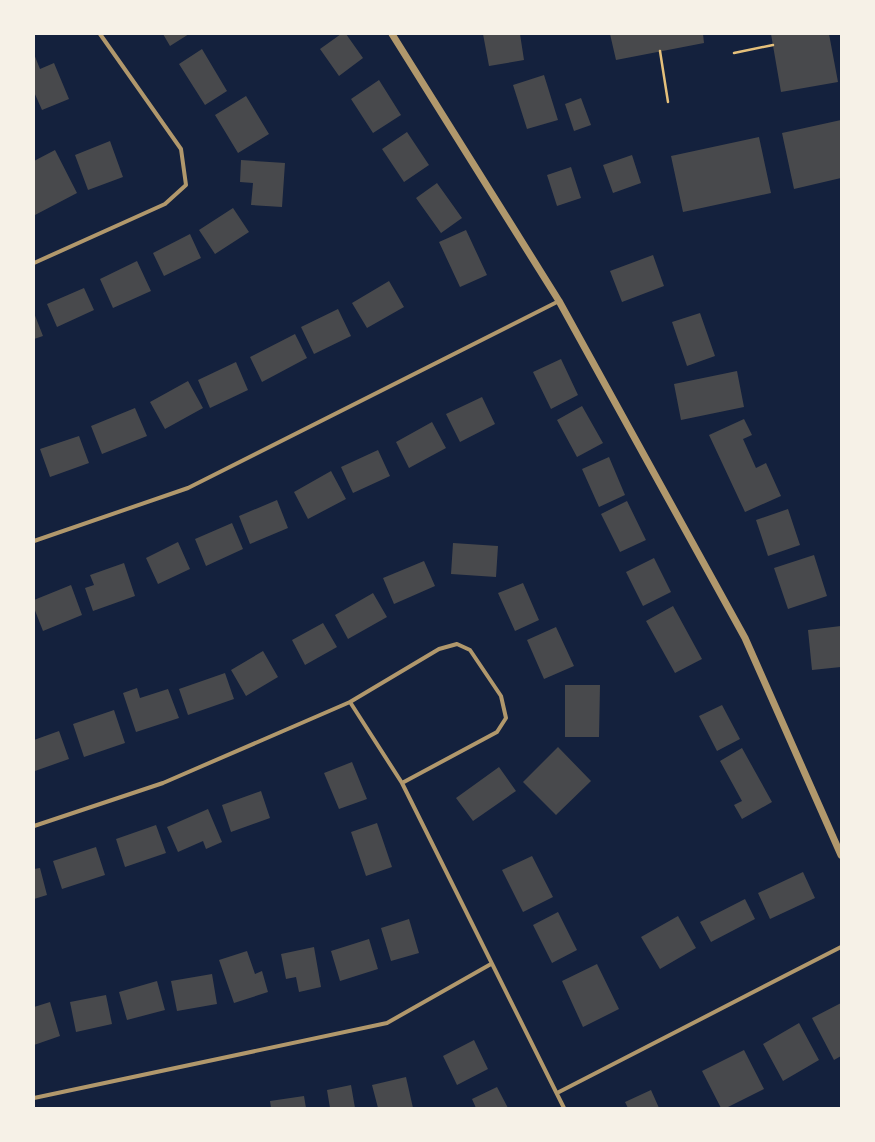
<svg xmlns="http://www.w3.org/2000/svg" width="875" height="1142" font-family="Manrope,sans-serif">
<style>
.building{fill:#48494c}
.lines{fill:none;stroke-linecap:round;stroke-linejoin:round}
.path{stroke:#e5c07b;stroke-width:2.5}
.minor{stroke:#b1986c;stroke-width:4}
.tertiary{stroke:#b1986c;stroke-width:7}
</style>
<rect width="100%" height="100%" fill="#14213d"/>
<path class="building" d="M163,34H189L170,46Z
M341,34H346L363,58L339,76L320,49Z
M483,34H520L524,60L489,66Z
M610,34H703L704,43L616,60Z
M771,34H829L838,82L781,92Z
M202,49L227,91L205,105L179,64Z
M34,54L40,69L54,63L69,99L42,110L34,92Z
M544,75L558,120L527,129L513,85Z
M379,80L401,115L373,133L351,99Z
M246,96L269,134L238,153L215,115Z
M581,98L591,125L574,131L565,104Z
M841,120V178L794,189L782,133Z
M407,132L429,165L404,182L382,149Z
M759,137L771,193L683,212L671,156Z
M110,141L123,177L88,190L75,155Z
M55,150L77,193L35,215L34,161Z
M632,155L641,183L613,193L603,165Z
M241,160L285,163L282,207L251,205L253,183L240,182Z
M571,167L581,198L557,206L547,175Z
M437,183L462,218L441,233L416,198Z
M233,208L249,232L215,254L199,230Z
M466,230L487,275L460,287L439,242Z
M190,234L201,258L164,276L153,253Z
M653,255L664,286L622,302L610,271Z
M137,261L151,291L113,308L100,279Z
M389,281L404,307L367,328L352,303Z
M84,288L94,310L57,327L47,304Z
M338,309L351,336L314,354L301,327Z
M34,313L43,336L34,339Z
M700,313L715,356L687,366L672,322Z
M295,334L307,358L262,382L250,357Z
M561,359L578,395L551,409L533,372Z
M236,362L248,390L210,408L198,380Z
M737,371L744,407L681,420L674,384Z
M188,381L203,408L165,429L150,402Z
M482,397L495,424L460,442L446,414Z
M582,406L603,443L577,457L557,420Z
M135,408L147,436L102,454L91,426Z
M744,419L752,435L743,439L756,468L766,463L781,496L745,512L709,435Z
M432,422L446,448L409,468L396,442Z
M79,436L89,463L50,477L40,449Z
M378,450L390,476L353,493L341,467Z
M609,457L625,495L599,507L582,469Z
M331,471L346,499L308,519L294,492Z
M277,500L288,528L250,544L239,516Z
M627,501L646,540L620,552L601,514Z
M788,509L800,545L768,556L756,520Z
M232,523L243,549L206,566L195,539Z
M178,542L190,569L158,584L146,558Z
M453,543L498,546L496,577L451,574Z
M814,555L827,596L788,609L774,568Z
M654,558L671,592L643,606L626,572Z
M424,561L435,586L394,604L383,578Z
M124,563L135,596L93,611L85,588L94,585L90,575Z
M523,583L539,620L515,631L498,593Z
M71,585L82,615L43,631L34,608V600Z
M373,593L387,617L348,639L335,615Z
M673,606L702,659L675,673L646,621Z
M323,623L337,647L305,665L292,640Z
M841,626V667L812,670L808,630Z
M556,627L574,666L544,679L527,640Z
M263,651L278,677L246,696L231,670Z
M225,673L234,699L188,715L179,689Z
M565,685H600L599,737H565Z
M137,688L140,698L168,689L179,718L136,732L123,693Z
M722,705L740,739L717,751L699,716Z
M114,710L125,743L84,757L73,724Z
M59,731L69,759L35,771L34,740Z
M558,747L591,781L556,815L523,782Z
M742,748L772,802L742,819L734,805L742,801L720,761Z
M352,762L367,799L339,809L324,773Z
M499,767L516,791L473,821L456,798Z
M261,791L270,818L231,832L222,805Z
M208,809L222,842L206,849L203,841L178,852L167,827Z
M377,823L392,867L366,876L351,832Z
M156,825L166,853L125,867L116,839Z
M96,847L105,875L62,889L53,861Z
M532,856L553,897L523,912L502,870Z
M40,868L47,895L34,899V869Z
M803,872L815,898L770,919L758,893Z
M745,899L755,919L711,942L700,922Z
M558,912L577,950L552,963L533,925Z
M678,916L696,948L660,969L641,937Z
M409,919L419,953L391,961L381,928Z
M369,939L378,969L340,981L331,951Z
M314,947L321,987L299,992L296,977L286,979L281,954Z
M247,951L255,974L262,971L268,992L234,1003L219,960Z
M597,964L619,1009L583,1027L562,981Z
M212,974L217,1004L177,1011L171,981Z
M157,981L165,1010L127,1020L119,992Z
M106,995L112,1024L76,1032L70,1002Z
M50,1002L60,1036L34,1045V1007Z
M841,1003V1056L834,1060L812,1018Z
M799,1023L819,1060L783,1081L763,1044Z
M474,1040L488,1069L457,1085L443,1056Z
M744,1050L764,1089L726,1108H721L702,1071Z
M406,1077L413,1108H378L372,1085Z
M351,1085L355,1108H330L327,1090Z
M497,1087L508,1108H476L472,1099Z
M651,1090L659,1108H628L625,1102Z
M304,1096L306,1108H271L270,1101Z"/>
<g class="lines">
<path class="path" d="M660,51L668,102
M734,53L773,45"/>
<path class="minor" d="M34,263L165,204L186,185L181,149L100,34
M34,541L188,488L559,301
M350,702L402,783L564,1108
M34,826L163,783L350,702L439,649L457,644L470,650L501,696L506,718L497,732L402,783
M557,1093L841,947
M34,1098L387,1023L491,964"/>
<path class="tertiary" d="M392,34L559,301L745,638L841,855"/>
</g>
<rect width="875" height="1142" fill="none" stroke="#f6f1e7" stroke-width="70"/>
</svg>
